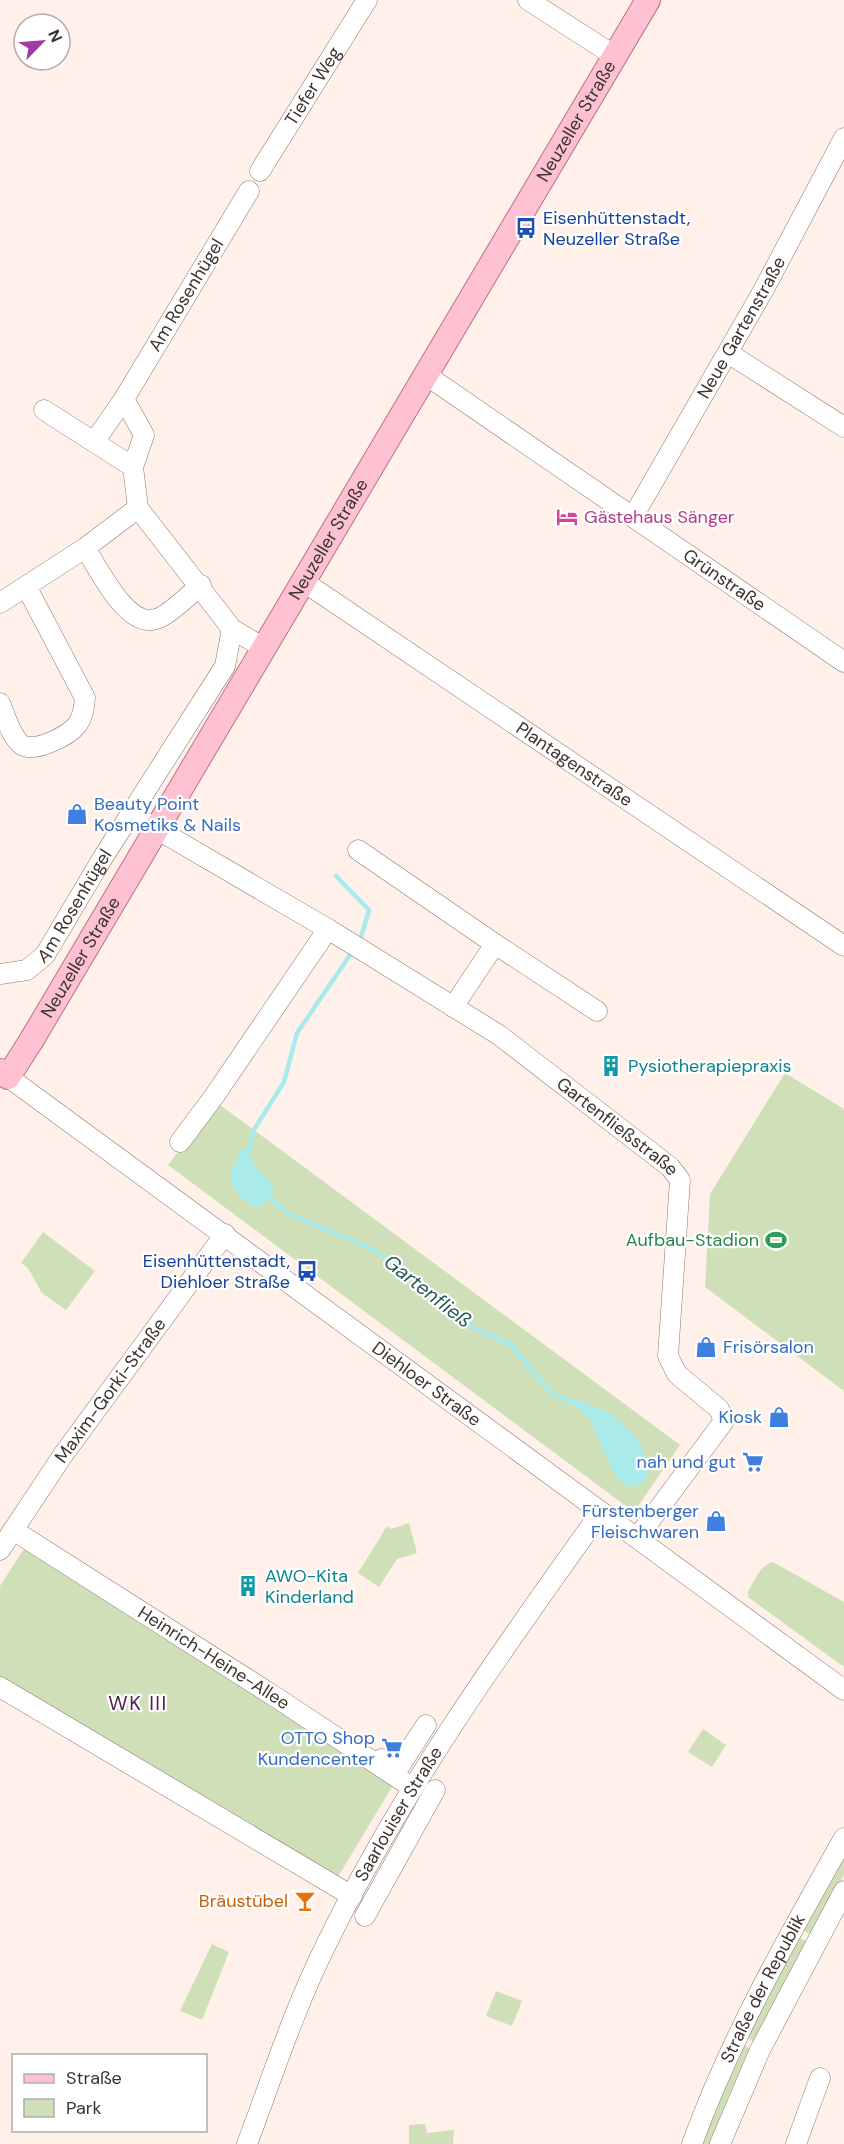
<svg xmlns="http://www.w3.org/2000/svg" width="844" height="2144" font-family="'DM Sans',sans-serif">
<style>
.green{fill:#cfdfb8}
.water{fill:#a8ebea}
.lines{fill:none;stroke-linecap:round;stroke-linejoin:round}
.stream{stroke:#a8ebea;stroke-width:4.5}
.minor-casing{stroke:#8b776c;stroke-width:21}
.major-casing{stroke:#b97485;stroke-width:26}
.minor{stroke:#fff;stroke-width:20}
.major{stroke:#fdc1d2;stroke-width:24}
.labels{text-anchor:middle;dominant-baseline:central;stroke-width:4.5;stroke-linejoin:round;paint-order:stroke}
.street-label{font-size:18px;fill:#3c332e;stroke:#fff}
.transit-label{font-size:18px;fill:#164399;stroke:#fff;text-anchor:start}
.hotel-label{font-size:18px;fill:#b23c85;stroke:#fff;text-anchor:start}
.shop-label{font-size:18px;fill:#366cbe;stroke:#fff;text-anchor:end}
.culture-label{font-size:18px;fill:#0d838f;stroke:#fff;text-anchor:start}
.leisure-label{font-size:18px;fill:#27864d;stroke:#fff;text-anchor:end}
.food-label{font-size:18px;fill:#c56008;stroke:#fff;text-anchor:end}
.water-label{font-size:20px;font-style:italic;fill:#235b5b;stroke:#fff}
.neighbourhood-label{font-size:20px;letter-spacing:1.5px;fill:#512152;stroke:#fff}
</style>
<rect width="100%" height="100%" fill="#fff1ea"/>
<path class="green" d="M785,1073L844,1109V1391L705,1287L710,1194Z
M216,1102L680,1445L634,1512L168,1165Z
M43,1232L95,1271L66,1310L42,1293L28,1268L21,1263Z
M409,1523L417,1553L397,1559L379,1587L358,1573L387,1526L391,1529Z
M27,1544L395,1782L335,1882L0,1682V1586Z
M773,1562L844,1602V1667L748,1597V1592C754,1581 760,1565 773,1562Z
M703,1729L726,1745L712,1767L688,1752Z
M844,1850V1875L812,1935L801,1929Z
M797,1936L808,1942L756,2043L746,2037Z
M212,1944L229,1952L202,2020L180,2011Z
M496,1991L522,2001L512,2026L486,2016Z
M742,2045L753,2050L713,2144H700Z
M425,2124L427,2133L454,2130L453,2144H409V2125Z"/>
<path class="water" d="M245,1148H251C247,1170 267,1172 275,1190L270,1198L256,1208C242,1200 233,1192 230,1175L240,1151Z
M573,1400C610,1407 636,1428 649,1465V1471L643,1484L627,1487C598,1465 605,1423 572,1404Z"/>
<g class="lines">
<path class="stream" d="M336,876L369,910L361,937
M251,1148L252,1133L284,1082L297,1033L350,955
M270,1198L289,1214L364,1245L395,1262L474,1328L510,1344L552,1394L572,1402V1404"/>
<defs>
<g id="minor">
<path d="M528,0L615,56"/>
<path id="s1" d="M260,171L367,0"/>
<path d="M249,191L124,399L144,435L133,467L138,508L232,629L264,648"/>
<path d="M728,353L844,427"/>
<path id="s2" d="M426,375L844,662"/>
<path d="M44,410L133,467"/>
<path d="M94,442L124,399"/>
<path id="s3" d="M634,515L763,291L844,138"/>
<path d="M85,548C99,569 127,629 156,619C168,616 190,594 201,585"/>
<path id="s4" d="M304,582L844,946"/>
<path d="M0,603L85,548L138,508"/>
<path d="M0,703C5,715 11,737 22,745C35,753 68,736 77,725C83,717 84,708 85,698L27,588"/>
<path id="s5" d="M131,814L328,929L499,1035L670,1167L680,1180L668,1356L677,1374L719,1409L724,1421L637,1538"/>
<path d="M358,850L495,944"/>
<path id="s6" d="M0,974L27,970L45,955L102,859L225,666L232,629"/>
<path d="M453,1007L495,944L597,1011"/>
<path id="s7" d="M8,1077L844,1690"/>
<path d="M180,1142L215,1095L328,929"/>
<path id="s8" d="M13,1530L274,1696L413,1788"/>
<path id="s9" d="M0,1550L63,1455L225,1234"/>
<path d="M0,1687L352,1896"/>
<path d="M382,1759L397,1770L426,1725"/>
<path d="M365,1916L435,1790"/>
<path id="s10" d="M247,2144C272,2078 294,2009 326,1945C401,1791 502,1650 601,1512"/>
<path id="s11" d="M692,2144C731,2037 788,1937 844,1838"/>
<path d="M720,2144L760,2050L844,1891"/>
<path d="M796,2144L820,2078"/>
</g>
<g id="major">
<path id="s12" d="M0,1071L8,1077L31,1041L648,0"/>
</g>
</defs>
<use href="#minor" class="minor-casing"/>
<use href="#major" class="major-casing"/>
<use href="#minor" class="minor"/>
<use href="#major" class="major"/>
</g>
<defs>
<symbol id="bus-bare" viewBox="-9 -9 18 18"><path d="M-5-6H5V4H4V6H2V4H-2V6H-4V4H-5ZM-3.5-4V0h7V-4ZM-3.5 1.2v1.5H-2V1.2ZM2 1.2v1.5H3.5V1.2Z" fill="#1a4fb4" stroke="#fff" stroke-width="2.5" paint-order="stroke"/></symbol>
<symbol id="hotel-bare" viewBox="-9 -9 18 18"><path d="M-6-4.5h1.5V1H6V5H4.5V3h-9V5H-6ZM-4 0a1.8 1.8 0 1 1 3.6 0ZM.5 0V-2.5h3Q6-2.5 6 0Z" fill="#d1479c" stroke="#fff" stroke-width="2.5" paint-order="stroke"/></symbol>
<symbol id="shop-bare" viewBox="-9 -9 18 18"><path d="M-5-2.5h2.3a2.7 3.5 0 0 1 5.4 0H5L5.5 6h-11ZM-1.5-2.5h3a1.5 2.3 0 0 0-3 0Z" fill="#3f7fe0" stroke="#fff" stroke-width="2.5" paint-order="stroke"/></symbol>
<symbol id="building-bare" viewBox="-9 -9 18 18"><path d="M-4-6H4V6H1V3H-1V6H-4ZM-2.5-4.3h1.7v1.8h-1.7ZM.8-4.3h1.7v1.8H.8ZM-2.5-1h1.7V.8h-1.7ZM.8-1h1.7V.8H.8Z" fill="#0f9aa8" stroke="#fff" stroke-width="2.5" paint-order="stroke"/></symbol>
<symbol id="stadium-bare" viewBox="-9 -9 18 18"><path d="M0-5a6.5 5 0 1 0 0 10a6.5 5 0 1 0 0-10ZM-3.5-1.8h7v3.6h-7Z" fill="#2e9e5b" stroke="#fff" stroke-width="2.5" paint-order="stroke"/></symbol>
<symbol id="supermarket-bare" viewBox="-9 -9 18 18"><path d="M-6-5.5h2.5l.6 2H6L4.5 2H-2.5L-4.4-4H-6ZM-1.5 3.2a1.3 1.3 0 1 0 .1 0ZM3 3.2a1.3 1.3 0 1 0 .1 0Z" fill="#3f7fe0" stroke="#fff" stroke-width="2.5" paint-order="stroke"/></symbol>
<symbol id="bar-bare" viewBox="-9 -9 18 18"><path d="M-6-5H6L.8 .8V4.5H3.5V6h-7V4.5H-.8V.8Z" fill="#e8710a" stroke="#fff" stroke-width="2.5" paint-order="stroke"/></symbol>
</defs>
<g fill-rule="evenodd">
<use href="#bus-bare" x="511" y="213" width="30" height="30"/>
<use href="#hotel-bare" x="552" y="502" width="30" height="30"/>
<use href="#shop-bare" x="62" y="799" width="30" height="30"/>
<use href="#building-bare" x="596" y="1051" width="30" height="30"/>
<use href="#stadium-bare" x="761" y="1225" width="30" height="30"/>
<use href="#bus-bare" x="292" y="1256" width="30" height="30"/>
<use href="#shop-bare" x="691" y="1332" width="30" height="30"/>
<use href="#shop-bare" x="764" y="1402" width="30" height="30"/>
<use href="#supermarket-bare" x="738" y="1447" width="30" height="30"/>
<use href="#shop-bare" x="701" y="1506" width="30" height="30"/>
<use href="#building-bare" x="233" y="1571" width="30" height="30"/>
<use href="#supermarket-bare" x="377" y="1733" width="30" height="30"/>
<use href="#bar-bare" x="290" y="1886" width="30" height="30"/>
</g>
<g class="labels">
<g class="street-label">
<text stroke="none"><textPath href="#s1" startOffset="100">Tiefer Weg</textPath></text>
<text stroke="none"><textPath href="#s12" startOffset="1122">Neuzeller Straße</textPath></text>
<text transform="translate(186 295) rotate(-59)">Am Rosenhügel</text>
<text stroke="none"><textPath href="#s3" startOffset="216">Neue Gartenstraße</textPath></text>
<text stroke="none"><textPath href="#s12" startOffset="636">Neuzeller Straße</textPath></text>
<text stroke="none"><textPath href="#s2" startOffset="362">Grünstraße</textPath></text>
<text stroke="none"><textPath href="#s4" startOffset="326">Plantagenstraße</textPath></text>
<text stroke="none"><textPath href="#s6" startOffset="108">Am Rosenhügel</textPath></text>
<text stroke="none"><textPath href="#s12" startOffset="150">Neuzeller Straße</textPath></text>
<text stroke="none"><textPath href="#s5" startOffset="579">Gartenfließstraße</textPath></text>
<text stroke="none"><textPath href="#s7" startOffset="519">Diehloer Straße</textPath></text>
<text stroke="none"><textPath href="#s9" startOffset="194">Maxim-Gorki-Straße</textPath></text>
<text stroke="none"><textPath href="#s8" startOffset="238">Heinrich-Heine-Allee</textPath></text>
<text stroke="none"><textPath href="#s10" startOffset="364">Saarlouiser Straße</textPath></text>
<text stroke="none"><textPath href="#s11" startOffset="171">Straße der Republik</textPath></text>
</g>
<g class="transit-label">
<text x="543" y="218">Eisenhüttenstadt,<tspan x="543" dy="21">Neuzeller Straße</tspan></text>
<text x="290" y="1261" text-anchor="end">Eisenhüttenstadt,<tspan x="290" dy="21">Diehloer Straße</tspan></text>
</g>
<g class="hotel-label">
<text x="584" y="517">Gästehaus Sänger</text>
</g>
<g class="shop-label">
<text x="94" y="804" text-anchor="start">Beauty Point<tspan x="94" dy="21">Kosmetiks &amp; Nails</tspan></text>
<text x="723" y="1347" text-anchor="start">Frisörsalon</text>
<text x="762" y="1417">Kiosk</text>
<text x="736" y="1462">nah und gut</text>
<text x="699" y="1511">Fürstenberger<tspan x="699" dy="21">Fleischwaren</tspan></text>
<text x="375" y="1738">OTTO Shop<tspan x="375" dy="21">Kundencenter</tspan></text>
</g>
<g class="culture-label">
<text x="628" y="1066">Pysiotherapiepraxis</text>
<text x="265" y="1576">AWO-Kita<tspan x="265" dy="21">Kinderland</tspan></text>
</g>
<g class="leisure-label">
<text x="759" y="1240">Aufbau-Stadion</text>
</g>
<g class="food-label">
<text x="288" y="1901">Bräustübel</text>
</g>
<g class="water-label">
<text transform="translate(428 1291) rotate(38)">Gartenfließ</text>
</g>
<g class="neighbourhood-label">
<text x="138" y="1703">WK III</text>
</g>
</g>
<rect x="12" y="2054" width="195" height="78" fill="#ffffff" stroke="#b1adab" stroke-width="1.5"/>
<rect x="24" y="2074" width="30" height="9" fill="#fdc1d2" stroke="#b1adab" stroke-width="1.5"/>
<text x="66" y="2084" font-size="18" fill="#3c332e">Straße</text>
<rect x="24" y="2099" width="30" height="18" fill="#cfdfb8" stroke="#b1adab" stroke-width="1.5"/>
<text x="66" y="2114" font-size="18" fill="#3c332e">Park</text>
<g transform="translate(42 42) rotate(65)"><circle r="28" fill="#ffffff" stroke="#b1adab" stroke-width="1.5"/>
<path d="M0-4.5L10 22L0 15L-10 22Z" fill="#9f3ca2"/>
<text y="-9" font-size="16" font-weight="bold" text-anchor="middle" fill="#3c332e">N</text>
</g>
</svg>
